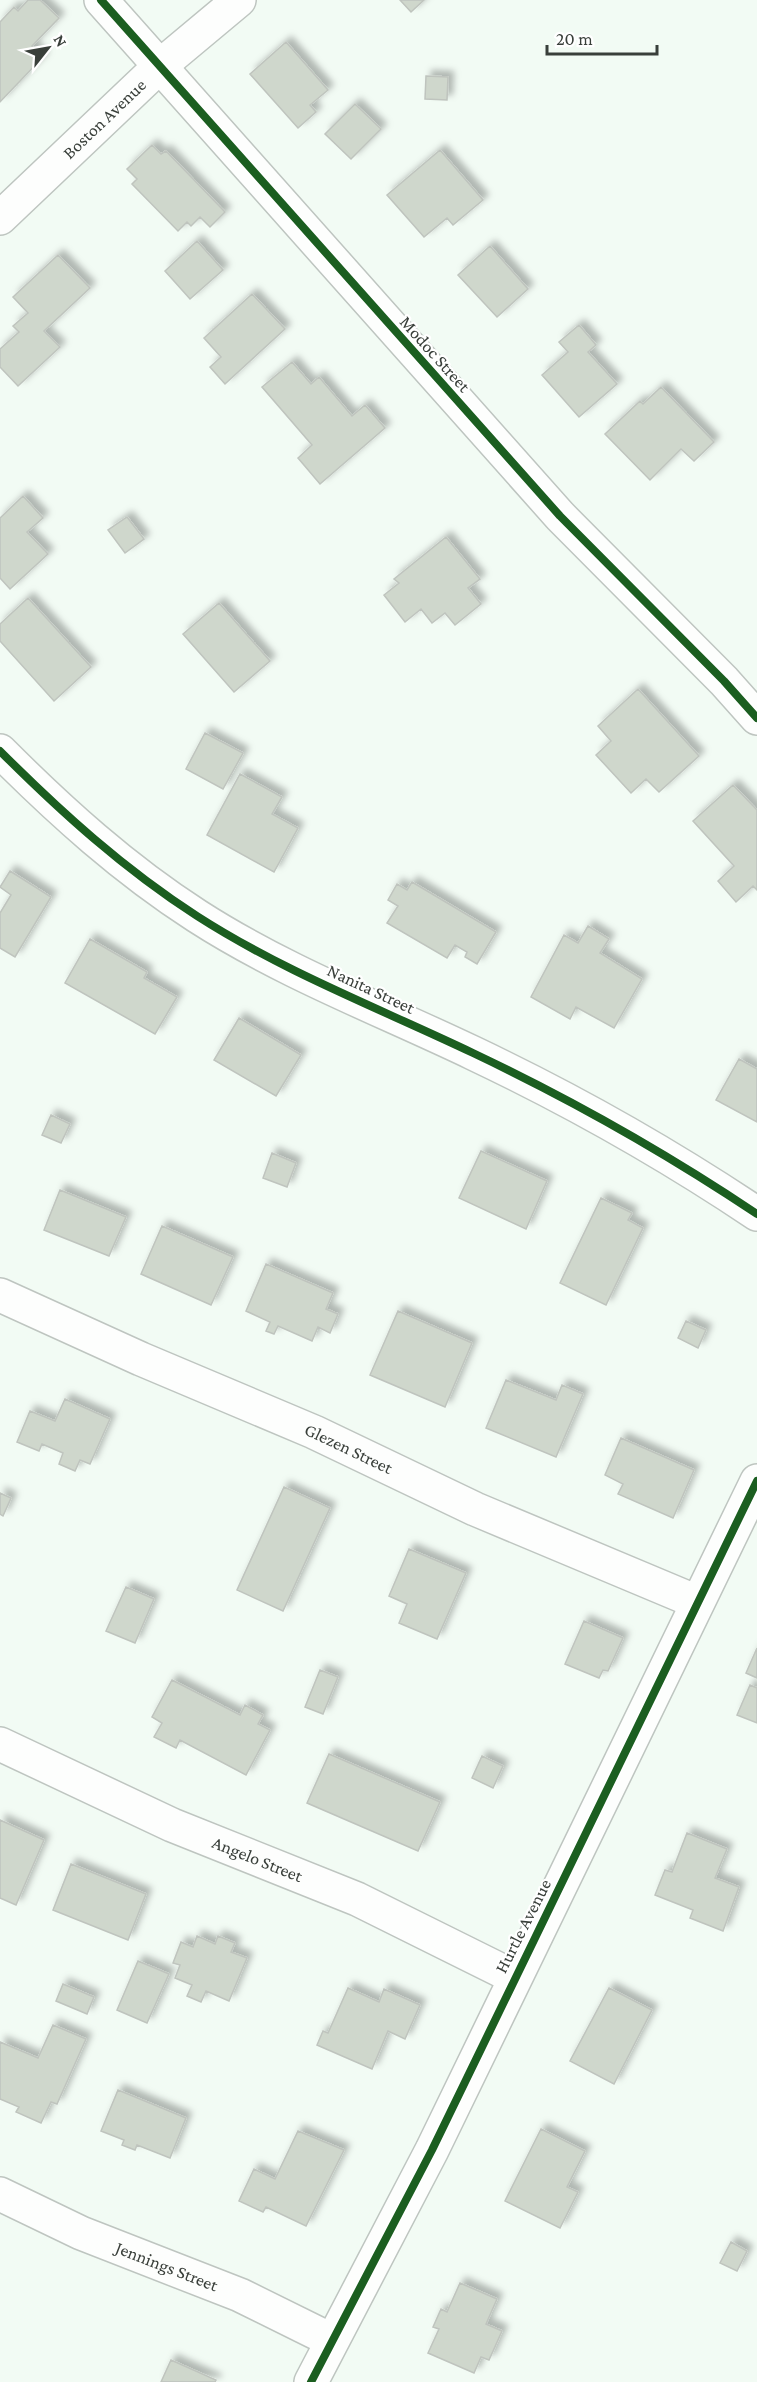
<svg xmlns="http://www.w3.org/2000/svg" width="757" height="2382" font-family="'Crimson Pro',serif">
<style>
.building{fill:#cfd7cc;stroke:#bfc4be;stroke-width:1.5;filter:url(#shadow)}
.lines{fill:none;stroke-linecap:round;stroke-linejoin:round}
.street-casing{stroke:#bec5c0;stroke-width:36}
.street{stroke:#fdfefd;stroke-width:33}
.cycleway-casing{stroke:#fff;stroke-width:11}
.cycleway{stroke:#1b5e20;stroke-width:8}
.labels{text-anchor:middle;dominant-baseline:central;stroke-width:4.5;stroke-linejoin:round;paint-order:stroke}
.street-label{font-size:18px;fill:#393f3a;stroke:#fff}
</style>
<defs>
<filter id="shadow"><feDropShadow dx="5.5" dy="-5.5" stdDeviation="3" flood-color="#0004"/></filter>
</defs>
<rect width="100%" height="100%" fill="#f2fbf4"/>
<path class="building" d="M28,0H40L59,18L32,46L43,57L0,102V22L14,7L18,11Z
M400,0H424L411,12Z
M286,42L328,90L310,105L316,112L298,128L250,74Z
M426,76L448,77L447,100L425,99Z
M355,104L381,129L351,159L325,134Z
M152,145L161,154L166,151L225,212L210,227L200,217L191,226L187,222L178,231L132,184L137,179L127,169Z
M440,150L483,200L453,225L447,218L424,237L387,195Z
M197,241L223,270L190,299L165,271Z
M490,246L528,289L497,317L458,275Z
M58,255L90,288L44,331L60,347L18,386L0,367V349L19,332L13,326L28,313L13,297Z
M252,294L285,329L225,384L210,367L221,357L204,338Z
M579,325L596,345L588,352L617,384L579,417L542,375L568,352L559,342Z
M292,362L311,384L319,377L352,416L365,405L385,428L320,484L298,458L312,445L262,387Z
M661,387L714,442L694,461L681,449L650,480L605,434L640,401L643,404Z
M23,496L43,518L27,532L48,554L10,589L0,578V518Z
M127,517L144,539L125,553L108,530Z
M446,537L480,579L468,588L481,604L455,625L445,613L432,623L421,609L405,622L384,595L399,583L394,579Z
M28,598L91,667L54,701L0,641V624Z
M219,603L270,661L234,692L183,634Z
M638,689L699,756L659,792L646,779L631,793L596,755L611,741L598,726Z
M205,733L243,753L223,789L186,769Z
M240,774L282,797L272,814L298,828L274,872L207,835Z
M733,785L757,810V890L753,886L736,902L718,881L734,866L693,821Z
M10,871L51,897L15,957L0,948V913L11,895L0,887Z
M412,882L496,932L477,964L465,957L467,952L455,945L447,958L387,923L398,906L388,900L397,884L407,890Z
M588,926L609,939L600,953L642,979L614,1028L576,1007L570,1019L531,997L564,935L578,943Z
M90,939L147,972L144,978L177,997L155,1034L65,983Z
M239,1018L301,1055L276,1096L214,1060Z
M739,1059L757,1069V1122L716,1100Z
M51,1115L70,1124L61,1143L42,1135Z
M481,1151L547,1181L526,1229L459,1198Z
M272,1153L296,1163L287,1187L263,1178Z
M60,1190L126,1217L109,1256L44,1230Z
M601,1198L632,1213L628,1220L643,1228L606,1305L560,1283Z
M162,1226L233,1257L211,1305L141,1274Z
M266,1264L333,1293L326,1309L338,1314L330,1333L318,1327L312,1341L278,1326L274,1334L266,1331L270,1322L246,1311Z
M398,1311L472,1343L445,1407L370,1375Z
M686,1321L706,1330L698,1348L678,1338Z
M506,1380L556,1400L562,1385L583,1394L556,1457L486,1428Z
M65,1399L110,1419L90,1464L80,1460L75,1471L59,1464L63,1453L42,1444L39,1451L17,1442L30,1411L55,1421Z
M621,1438L694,1470L673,1518L618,1494L623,1484L605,1475Z
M284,1487L330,1508L283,1611L237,1590Z
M0,1493L11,1498L3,1516L0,1514Z
M409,1549L466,1573L437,1639L399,1623L407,1604L389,1596Z
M126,1587L154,1599L135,1643L106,1631Z
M584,1621L623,1638L608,1671L603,1670L599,1678L565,1664Z
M757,1648V1678L746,1673Z
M320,1670L338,1677L323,1714L305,1707Z
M172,1680L240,1715L245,1705L263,1715L258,1724L270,1730L246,1775L180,1740L176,1748L154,1737L162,1723L152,1717Z
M750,1685L757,1688V1723L737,1715Z
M329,1754L440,1802L418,1851L307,1803Z
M482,1756L503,1766L493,1788L472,1778Z
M0,1820L44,1840L16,1905L0,1898Z
M687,1833L727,1849L715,1878L739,1887L723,1931L690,1918L693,1910L655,1895L665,1870L672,1872Z
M71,1864L146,1894L128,1940L53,1910Z
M197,1936L215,1944L218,1936L235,1943L231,1952L247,1958L229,2001L206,1991L201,2002L187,1996L192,1985L175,1978L180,1965L173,1963L181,1942L193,1947Z
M138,1961L169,1974L147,2023L117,2010Z
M63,1984L94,1997L87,2014L56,2001Z
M348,1988L379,2002L384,1989L420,2005L405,2039L388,2031L372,2069L317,2045L323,2031L328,2033Z
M609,1988L652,2010L614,2084L570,2061Z
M53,2025L86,2039L57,2104L51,2102L41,2123L16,2112L19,2107L0,2099V2042L38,2058Z
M118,2090L186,2118L170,2158L137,2145L135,2150L122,2145L124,2140L101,2131Z
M541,2129L585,2151L567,2187L578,2192L560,2228L505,2201Z
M298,2131L344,2150L306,2226L266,2207L263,2212L239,2201L254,2169L275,2179Z
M731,2242L747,2251L737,2271L720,2263Z
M460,2283L497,2299L486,2324L502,2331L489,2360L481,2357L474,2373L428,2353L439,2329L433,2327L441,2309L447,2312Z
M171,2360L216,2380L215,2382H161Z"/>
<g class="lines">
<defs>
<g id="street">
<path d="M101,0L560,516L724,681L757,718"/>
<path id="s1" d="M0,218L160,66L239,0"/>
<path d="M0,751C61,812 124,869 197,916C284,972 381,1009 473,1053C572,1100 666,1153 757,1214"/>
<path id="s2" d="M0,1295L141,1359L314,1432L475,1509L697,1602"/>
<path id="s3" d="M0,1744L172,1825L357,1899L514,1977"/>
<path id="s4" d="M0,2194L81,2233L240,2295L331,2340"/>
<path d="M311,2382L432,2150L757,1481"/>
</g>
</defs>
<use href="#street" class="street-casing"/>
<use href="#street" class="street"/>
<defs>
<path id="cycleway" d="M101,0L560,516L724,681L757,718
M0,751C61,812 124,869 197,916C284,972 381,1009 473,1053C572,1100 666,1153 757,1214
M311,2382L432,2150L757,1481"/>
</defs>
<use href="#cycleway" class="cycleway-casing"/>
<use href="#cycleway" class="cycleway"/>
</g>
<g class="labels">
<g class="street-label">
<text stroke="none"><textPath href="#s1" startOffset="144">Boston Avenue</textPath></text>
<text transform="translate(435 354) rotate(48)">Modoc Street</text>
<text transform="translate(371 989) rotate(25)">Nanita Street</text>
<text stroke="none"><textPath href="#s2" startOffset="381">Glezen Street</textPath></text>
<text stroke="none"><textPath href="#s3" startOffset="282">Angelo Street</textPath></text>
<text transform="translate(523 1926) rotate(-63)">Hurtle Avenue</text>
<text stroke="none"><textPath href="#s4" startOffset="182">Jennings Street</textPath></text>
</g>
</g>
<g transform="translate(48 48) rotate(59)" stroke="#ffffff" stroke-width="4.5" paint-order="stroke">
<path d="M0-4.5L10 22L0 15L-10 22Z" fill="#393f3a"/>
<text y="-9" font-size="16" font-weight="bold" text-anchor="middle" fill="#393f3a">N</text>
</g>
<path d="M547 45v9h110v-9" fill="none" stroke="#393f3a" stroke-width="3"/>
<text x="556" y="45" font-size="18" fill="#393f3a" stroke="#ffffff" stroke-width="4.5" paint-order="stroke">20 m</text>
</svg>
